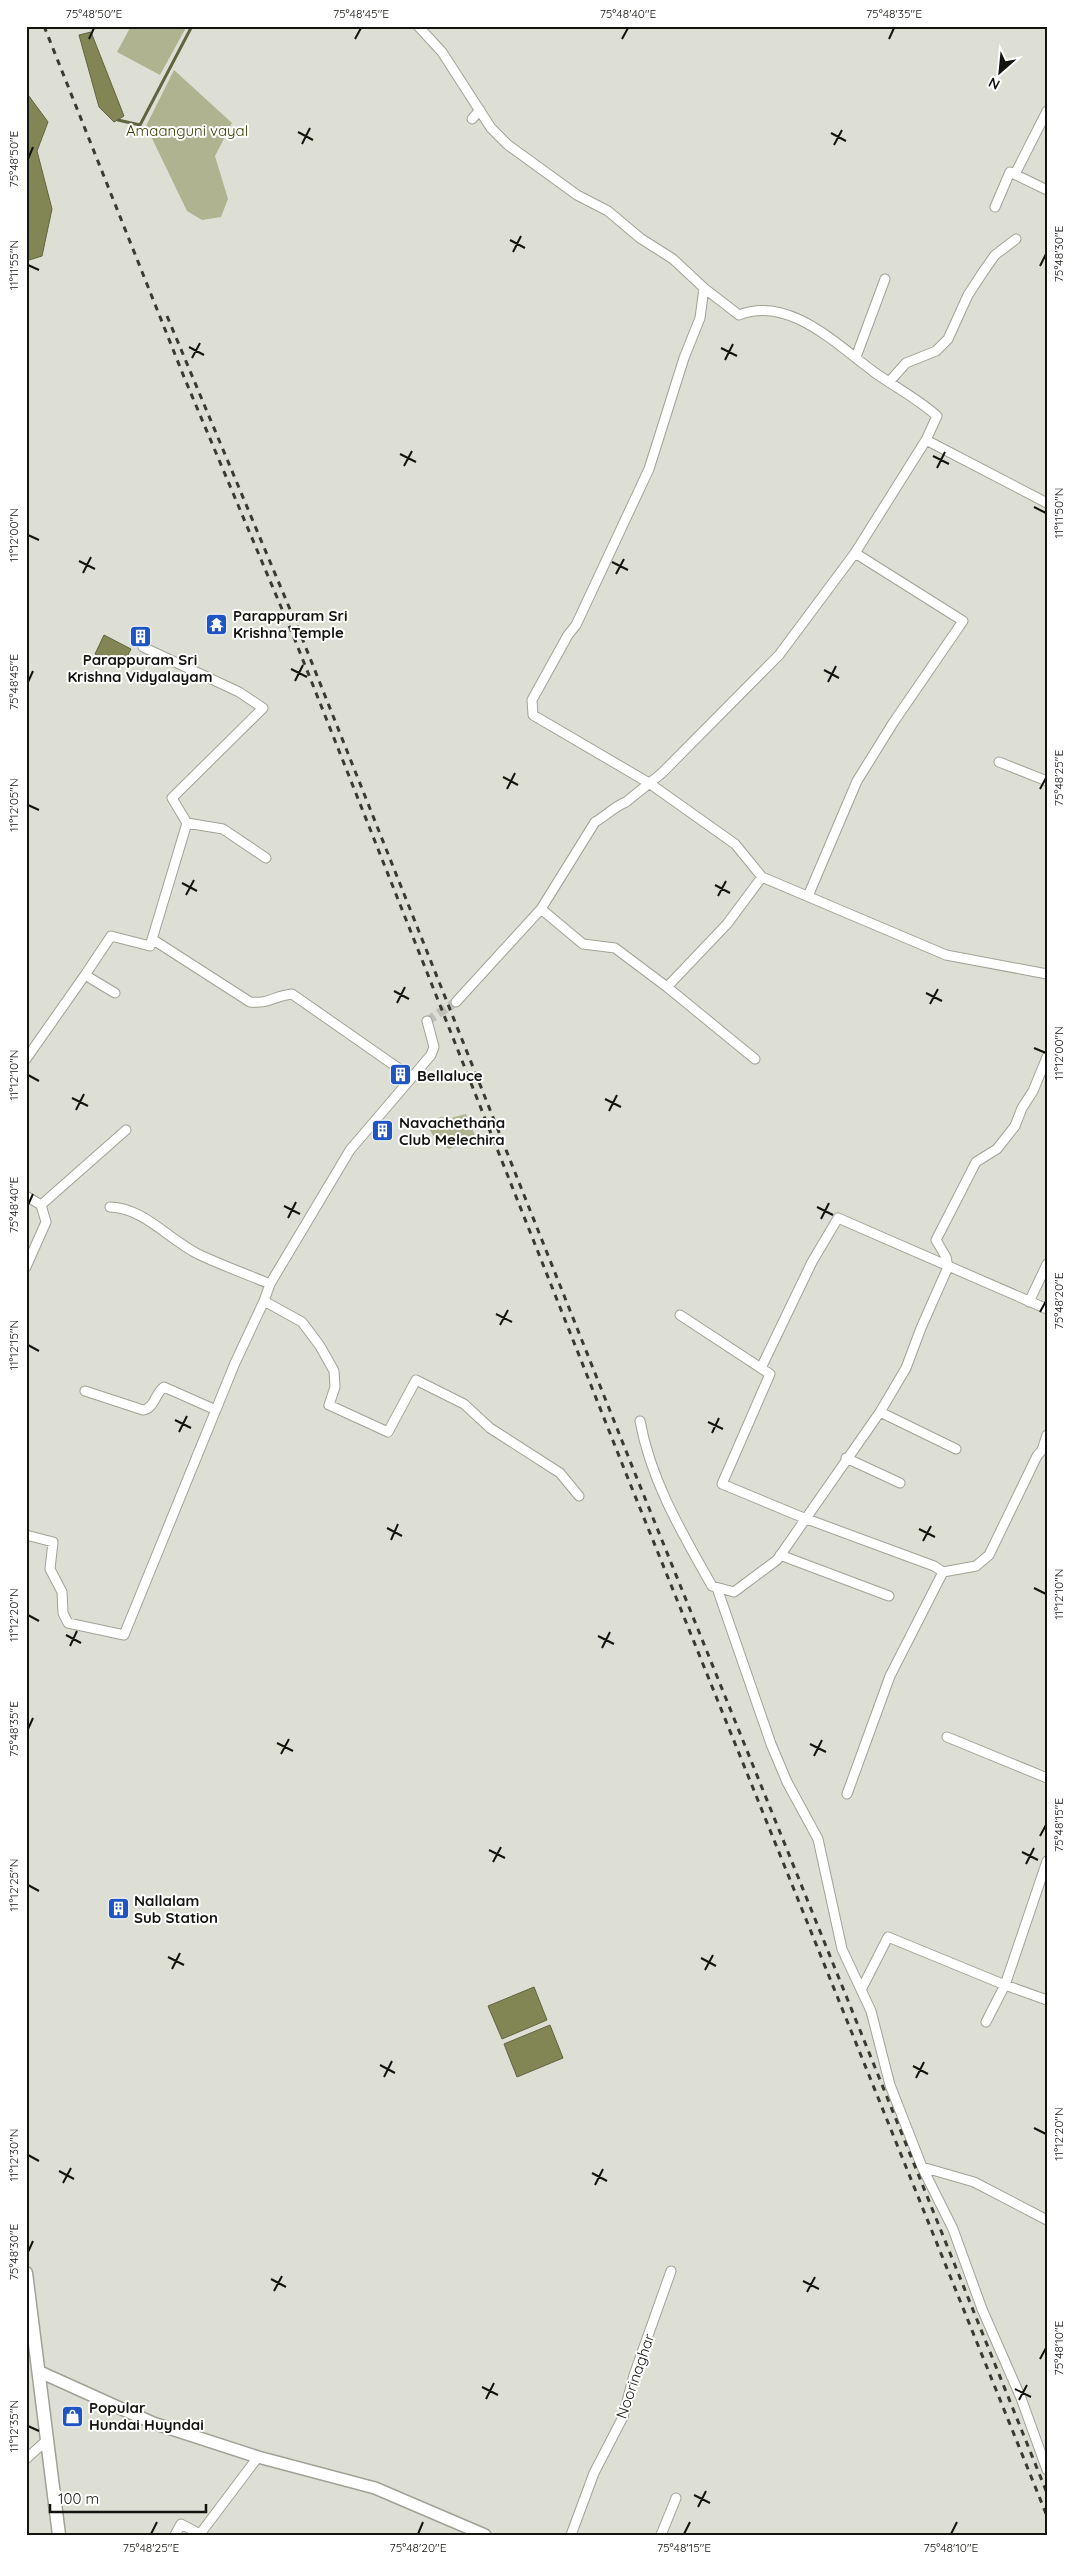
<svg xmlns="http://www.w3.org/2000/svg" width="1073" height="2561" font-family="Quicksand,sans-serif">
<style>
.green{fill:#afb38f}
.water{fill:#828655;stroke:#616440}
.lines{fill:none;stroke-linecap:round;stroke-linejoin:round}
.stream{stroke:#616440;stroke-width:3}
.street-tunnel{stroke:#c0c0b6;stroke-width:9;stroke-dasharray:9 4.5;stroke-linecap:butt}
.street-casing{stroke:#a1a297;stroke-width:11}
.secondary-casing{stroke:#a1a297;stroke-width:14}
.primary-casing{stroke:#a1a297;stroke-width:15}
.street{stroke:#fff;stroke-width:9}
.secondary{stroke:#fff;stroke-width:11}
.primary{stroke:#fff;stroke-width:12}
.rail{stroke:#3a3a35;stroke-width:3;stroke-dasharray:6 6;stroke-linecap:butt}
.ticks{fill:none;stroke:#13130f;stroke-width:2}
.labels{text-anchor:middle;dominant-baseline:central;stroke-width:4;stroke-linejoin:round;paint-order:stroke}
.park-label{font-size:15px;fill:#3a3d00;stroke:#fff}
.poi-label{font-size:15px;font-weight:bold;fill:#13130f;stroke:#fff;text-anchor:start}
.street-label{font-size:15px;fill:#13130f;stroke:#fff}
.neatline{fill:none;stroke:#13130f;stroke-width:2}
.ticks-label{font-size:12px;text-anchor:middle;fill:#13130f}
</style>
<rect width="100%" height="100%" fill="#dedfd4"/>
<path class="green" d="M131,26H187L160,75L117,52Z
M174,70L232,123L215,156L228,199L221,217L202,220L187,211L146,126Z
M466,1114L476,1138L449,1149L436,1140L429,1129L440,1117L451,1118Z"/>
<path class="water" d="M91,32L124,116L114,122L99,107L79,35Z
M26,92L48,122L37,151L52,209L42,256L26,261Z
M104,635L131,649L121,668L95,654Z
M534,1987L547,2020L502,2039L488,2006Z
M550,2025L563,2058L517,2077L504,2044Z"/>
<g class="lines">
<path class="stream" d="M118,120L140,125L192,26"/>
<path class="street-tunnel" d="M427,1021L456,1002"/>
<defs>
<path id="street" d="M418,26L442,52L491,128L508,145L577,195L608,211L640,238L673,259L704,288L739,315C789,295 837,345 874,372C895,387 918,399 937,416L926,440L855,553L779,655L662,773L626,802C615,806 606,816 595,822L541,909
M472,119L480,110
M1015,174L1047,111
M995,207L1010,172L1047,190
M704,288L700,318L684,358L649,469L576,625L568,635L532,700L533,715L649,783L735,844L762,877L946,955L1047,974
M856,357L885,279
M889,382L906,363L936,351L948,339L968,295L983,272L995,255L1016,239
M926,440L1047,503
M143,647L239,692L263,708L172,798L187,823L223,829L266,858
M999,762L1047,781
M808,896L857,781L893,723L963,621L855,553
M152,939L250,1002C270,1004 273,996 292,994L411,1077
M85,975L111,936L150,946L187,823
M667,987L755,1059
M456,1002L541,909L583,944L615,948L667,987L727,924L762,877
M427,1021L434,1047L431,1055L350,1150L270,1284L264,1301L302,1322L320,1346L334,1371L335,1387L329,1405L388,1432L416,1380L464,1404L490,1428L560,1473L579,1496
M26,1059L85,975L115,993
M26,1196L41,1205
M110,1207C144,1208 168,1239 198,1254C221,1265 246,1274 270,1284
M26,1267L46,1222L41,1205L126,1130
M1029,1302L1047,1264
M680,1315L770,1374L722,1484L804,1518L934,1566L943,1572L976,1566L989,1555L1037,1456L1042,1450L1047,1435
M761,1368L812,1262L838,1218L1047,1309
M85,1391L143,1410C155,1408 155,1393 164,1387L216,1410
M880,1412L956,1449
M640,1421C651,1481 682,1533 712,1586L734,1592L777,1560L880,1412L906,1368L921,1328L948,1267L946,1257L936,1240L976,1162L997,1149L1015,1126L1022,1108L1033,1091L1047,1057
M846,1458L900,1483
M26,1535L53,1542L50,1569L62,1592L63,1613L68,1623L124,1635L235,1363L264,1301
M780,1555L889,1596
M717,1588L771,1744L787,1782L818,1839L842,1949L871,2011L890,2085L922,2167L953,2229L982,2309L1021,2398L1047,2470
M947,1737L1047,1778
M847,1794L890,1676L943,1572
M861,1990L888,1937L1005,1985L1047,2000
M986,2022L1005,1985L1047,1861
M922,2167L974,2182L1047,2220
M26,2459L48,2439
M175,2535L181,2524L200,2534L258,2457
M571,2535L594,2473L623,2417L634,2375L671,2271
M661,2535L676,2498"/>
<path id="secondary" d="M40,2372L153,2423L258,2457L375,2488L485,2535"/>
<path id="primary" d="M26,2273L59,2535"/>
</defs>
<use href="#street" class="street-casing"/>
<use href="#secondary" class="secondary-casing"/>
<use href="#primary" class="primary-casing"/>
<use href="#street" class="street"/>
<use href="#secondary" class="secondary"/>
<use href="#primary" class="primary"/>
<path class="rail" d="M44,26L184,377L295,640L627,1476L1047,2516
M167,316L302,638L634,1471L1047,2493"/>
</g>
<path class="ticks" d="M89,39L94,28M355,39L361,28M622,39L628,28M889,39L894,28M298,132L313,140M831,133L846,141M302,144L310,128M834,145L842,130M28,159L33,147M510,240L525,248M513,252L521,236M28,265L39,270M1040,266L1046,254M189,347L204,355M721,348L737,356M192,358L200,343M725,360L733,344M400,454L416,462M933,456L949,464M404,466L412,451M937,468L945,452M1034,507L1046,513M28,535L39,540M79,561L95,569M612,562L628,570M83,573L91,557M616,574L624,559M291,669L307,677M824,670L839,678M295,681L303,665M28,682L33,671M828,682L836,666M503,777L518,785M507,789L515,773M1040,789L1046,778M28,805L39,810M182,883L197,891M715,885L730,893M186,895L194,880M718,896L726,881M394,991L409,999M926,993L942,1001M397,1003L405,987M930,1004L938,989M1034,1048L1046,1053M28,1075L39,1081M72,1098L88,1106M605,1099L621,1107M76,1110L84,1094M609,1111L617,1095M28,1205L33,1194M284,1206L300,1214M817,1207L833,1215M288,1218L296,1202M821,1219L829,1203M1040,1312L1046,1301M496,1314L512,1322M500,1325L508,1310M28,1345L39,1351M175,1420L191,1428M708,1422L723,1429M179,1432L187,1416M712,1433L719,1418M387,1528L402,1536M919,1529L935,1537M391,1540L398,1524M923,1541L931,1526M1034,1588L1046,1594M28,1615L39,1621M66,1635L81,1643M598,1636L614,1644M70,1646L77,1631M602,1648L610,1632M28,1729L33,1718M277,1743L293,1751M810,1744L826,1752M281,1754L289,1739M814,1756L822,1740M1040,1836L1046,1825M489,1850L505,1858M1022,1852L1038,1860M493,1862L501,1847M1026,1864L1034,1848M28,1885L39,1891M168,1957L184,1965M701,1958L716,1966M172,1969L180,1953M705,1970L713,1955M380,2065L395,2073M913,2066L928,2074M384,2077L392,2061M916,2078L924,2062M1034,2128L1046,2134M28,2155L39,2161M59,2171L74,2179M592,2173L607,2181M63,2183L71,2168M595,2185L603,2169M28,2252L33,2241M271,2279L286,2287M803,2281L819,2289M274,2291L282,2276M807,2292L815,2277M1040,2359L1046,2348M482,2387L498,2395M1015,2389L1031,2397M486,2399L494,2383M1019,2400L1027,2385M28,2426L39,2431M694,2495L710,2503M698,2507L706,2491M151,2534L157,2522M418,2534L423,2522M684,2534L690,2522M951,2534L957,2522"/>
<defs>
<symbol id="temple-square" viewBox="-11 -11 22 22"><rect x="-9" y="-9" width="18" height="18" rx="4" fill="#1e55c2" stroke="#fff"/><path d="M0-6L5-2H3V0L6.5 2.5H4V6H1.5V3h-3V6H-4V2.5H-6.5L-3 0V-2H-5Z" fill="#fff"/></symbol>
<symbol id="building-square" viewBox="-11 -11 22 22"><rect x="-9" y="-9" width="18" height="18" rx="4" fill="#1e55c2" stroke="#fff"/><path d="M-4-6H4V6H1V3H-1V6H-4ZM-2.5-4.3h1.7v1.8h-1.7ZM.8-4.3h1.7v1.8H.8ZM-2.5-1h1.7V.8h-1.7ZM.8-1h1.7V.8H.8Z" fill="#fff"/></symbol>
<symbol id="shop-square" viewBox="-11 -11 22 22"><rect x="-9" y="-9" width="18" height="18" rx="4" fill="#1e55c2" stroke="#fff"/><path d="M-5-2.5h2.3a2.7 3.5 0 0 1 5.4 0H5L5.5 6h-11ZM-1.5-2.5h3a1.5 2.3 0 0 0-3 0Z" fill="#fff"/></symbol>
</defs>
<g fill-rule="evenodd">
<use href="#temple-square" x="204" y="612" width="25" height="25"/>
<use href="#building-square" x="128" y="624" width="25" height="25"/>
<use href="#building-square" x="388" y="1062" width="25" height="25"/>
<use href="#building-square" x="370" y="1118" width="25" height="25"/>
<use href="#building-square" x="106" y="1896" width="25" height="25"/>
<use href="#shop-square" x="60" y="2404" width="25" height="25"/>
</g>
<g class="labels">
<g class="park-label">
<text x="187" y="130">Amaanguni vayal</text>
</g>
<g class="poi-label">
<text x="233" y="615">Parappuram Sri<tspan x="233" dy="17">Krishna Temple</tspan></text>
<text x="140" y="659" text-anchor="middle">Parappuram Sri<tspan x="140" dy="17">Krishna Vidyalayam</tspan></text>
<text x="417" y="1075">Bellaluce</text>
<text x="399" y="1122">Navachethana<tspan x="399" dy="17">Club Melechira</tspan></text>
<text x="134" y="1900">Nallalam<tspan x="134" dy="17">Sub Station</tspan></text>
<text x="89" y="2407">Popular<tspan x="89" dy="17">Hundai Huyndai</tspan></text>
</g>
<g class="street-label">
<text transform="translate(635 2376) rotate(-71)">Noorinaghar</text>
</g>
</g>
<rect width="1073" height="2561" fill="none" stroke="#ffffff" stroke-width="55"/>
<g transform="translate(1000 72) rotate(207)" stroke="#ffffff" stroke-width="4" paint-order="stroke">
<path d="M0-4L9 19L0 12L-9 19Z" fill="#13130f"/>
<text y="-8" font-size="14" font-weight="bold" text-anchor="middle" fill="#13130f">N</text>
</g>
<path d="M50 2504v8h156v-8" fill="none" stroke="#13130f" stroke-width="2.5"/>
<text x="58" y="2504" font-size="15" fill="#13130f" stroke="#ffffff" stroke-width="4" paint-order="stroke">100 m</text>
<rect x="28" y="28" width="1018" height="2506" class="neatline"/>
<g class="ticks-label">
<text x="94" y="18">75°48'50"E</text>
<text x="361" y="18">75°48'45"E</text>
<text x="628" y="18">75°48'40"E</text>
<text x="894" y="18">75°48'35"E</text>
<text transform="translate(14 159) rotate(-90)" y="4">75°48'50"E</text>
<text transform="translate(1059 254) rotate(-90)" y="4">75°48'30"E</text>
<text transform="translate(14 265) rotate(-90)" y="4">11°11'55"N</text>
<text transform="translate(1059 513) rotate(-90)" y="4">11°11'50"N</text>
<text transform="translate(14 535) rotate(-90)" y="4">11°12'00"N</text>
<text transform="translate(14 682) rotate(-90)" y="4">75°48'45"E</text>
<text transform="translate(1059 778) rotate(-90)" y="4">75°48'25"E</text>
<text transform="translate(14 805) rotate(-90)" y="4">11°12'05"N</text>
<text transform="translate(1059 1053) rotate(-90)" y="4">11°12'00"N</text>
<text transform="translate(14 1075) rotate(-90)" y="4">11°12'10"N</text>
<text transform="translate(14 1205) rotate(-90)" y="4">75°48'40"E</text>
<text transform="translate(1059 1301) rotate(-90)" y="4">75°48'20"E</text>
<text transform="translate(14 1345) rotate(-90)" y="4">11°12'15"N</text>
<text transform="translate(1059 1594) rotate(-90)" y="4">11°12'10"N</text>
<text transform="translate(14 1615) rotate(-90)" y="4">11°12'20"N</text>
<text transform="translate(14 1729) rotate(-90)" y="4">75°48'35"E</text>
<text transform="translate(1059 1825) rotate(-90)" y="4">75°48'15"E</text>
<text transform="translate(14 1885) rotate(-90)" y="4">11°12'25"N</text>
<text transform="translate(1059 2134) rotate(-90)" y="4">11°12'20"N</text>
<text transform="translate(14 2155) rotate(-90)" y="4">11°12'30"N</text>
<text transform="translate(14 2252) rotate(-90)" y="4">75°48'30"E</text>
<text transform="translate(1059 2348) rotate(-90)" y="4">75°48'10"E</text>
<text transform="translate(14 2426) rotate(-90)" y="4">11°12'35"N</text>
<text x="151" y="2552">75°48'25"E</text>
<text x="418" y="2552">75°48'20"E</text>
<text x="684" y="2552">75°48'15"E</text>
<text x="951" y="2552">75°48'10"E</text>
</g>
</svg>
